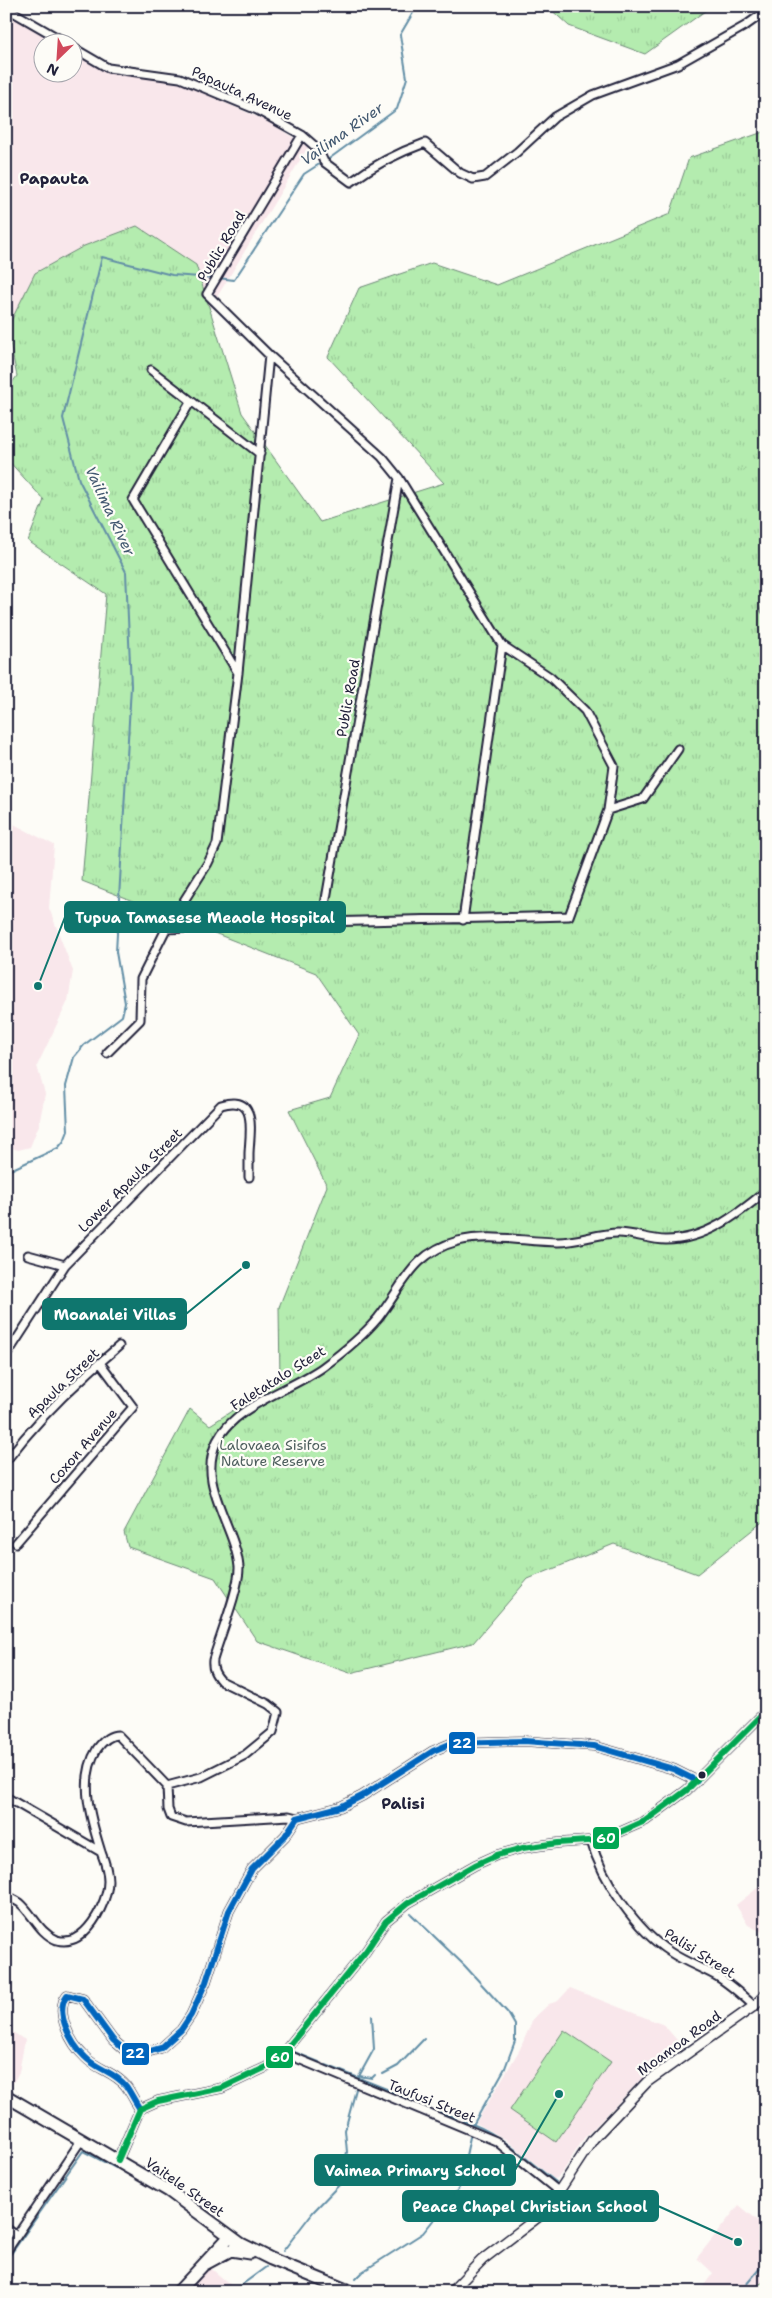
<svg xmlns="http://www.w3.org/2000/svg" width="772" height="2298" font-family="'Shantell Sans',sans-serif">
<style>
.built{fill:#f9e7eb}
.grass{fill:url(#grass-tufts);stroke:#6b8775}
.pitch{fill:#b4ecaf;stroke:#6b8775}
.lines{fill:none;stroke-linecap:round;stroke-linejoin:round}
.stream{stroke:#628ea6;stroke-width:2}
.minor-casing{stroke:#22223b;stroke-width:11}
.tertiary-casing{stroke:#22223b;stroke-width:12}
.secondary-casing{stroke:#22223b;stroke-width:14}
.primary-casing{stroke:#22223b;stroke-width:15}
.minor{stroke:#fdfcf7;stroke-width:7}
.tertiary{stroke:#fdfcf7;stroke-width:9}
.secondary{stroke:#fdfcf7;stroke-width:10}
.primary{stroke:#fdfcf7;stroke-width:11}
.bus-1-casing{stroke:#fdfcf7;stroke-width:10}
.bus-2-casing{stroke:#fdfcf7;stroke-width:10}
.bus-1{stroke:#0065bd;stroke-width:6}
.bus-2{stroke:#00a651;stroke-width:6}
.bus-dot{fill:#22223b;stroke:#fdfcf7;stroke-width:2}
.labels{text-anchor:middle;dominant-baseline:central;stroke-width:4.5;stroke-linejoin:round;paint-order:stroke}
.street-label{font-size:14px;fill:#22223b;stroke:#fdfcf7}
.park-label{font-size:14px;fill:#4e5f5e;stroke:#fdfcf7}
.water-label{font-size:15px;font-style:italic;fill:#425870;stroke:#fdfcf7}
.quarter-label{font-size:16px;font-weight:bold;fill:#22223b;stroke:#fdfcf7}
.leader{fill:none;stroke:#0f766e;stroke-width:2}
.callout-dot{fill:#0f766e;stroke:#fdfcf7;stroke-width:2}
.callout{fill:#0f766e;stroke:#0f766e;stroke-width:2}
.callout-label{font-size:15px;text-anchor:middle;font-weight:bold;fill:#fff}
.line-badge{stroke:#fdfcf7;stroke-width:2}
.badge-label{font-size:14px;text-anchor:middle;font-weight:bold;fill:#fff}
</style>
<defs>
<pattern id="grass-tufts" width="24" height="20" patternUnits="userSpaceOnUse" patternTransform="scale(1.25)"><rect width="24" height="20" fill="#b4ecaf"/><path d="M3 7l-1-3M5 7V3M7 7l1-3M15 17l-1-3M17 17v-4M19 17l1-3" fill="none" stroke="#9aca97"/></pattern>
</defs>
<rect width="100%" height="100%" fill="#fdfcf7"/>
<filter id="ink" filterUnits="userSpaceOnUse"><feTurbulence type="fractalNoise" baseFrequency=".02" numOctaves="2"/><feDisplacementMap in="SourceGraphic" scale="10" xChannelSelector="R" yChannelSelector="G"/><feConvolveMatrix kernelMatrix="1 2 1 2 8 2 1 2 1" color-interpolation-filters="sRGB"/></filter>
<g filter="url(#ink)">
<path class="built" d="M7,15L57,42H42V72H72L73,51L116,75L174,80L269,122L308,147L203,320L6,314Z
M6,820L54,845L49,908L73,971L68,1001L37,1066L45,1094L39,1125L30,1147L18,1150L6,1146Z
M766,1881V1934L748,1925L736,1905Z
M570,1988L664,2025L682,2046L647,2073L584,2138L562,2173L557,2178L554,2179L505,2139L476,2123L520,2049L533,2019L549,2004L558,2001Z
M6,2028L25,2040L19,2072L11,2087L6,2085Z
M739,2205L766,2227V2292H699L713,2273L697,2258Z
M208,2266L232,2286L231,2292H184Z"/>
<path class="grass" d="M547,6H712L645,54L569,26Z
M766,131V1389L758,1393L766,1409V1519L697,1574L614,1544L528,1579L473,1643L350,1673L257,1641L215,1578L128,1547L124,1532L190,1409L210,1425L280,1380L279,1307L327,1186L289,1110L330,1098L359,1035L316,973L82,881L106,594L28,541L44,500L6,458V391L17,376L7,329L35,273L84,246L137,226L196,265L242,413L320,522L444,483L328,357L359,288L432,263L497,285L670,214L689,158Z"/>
<path class="pitch" d="M564,2030L611,2062L556,2142L510,2110Z
M766,2279V2292H751Z"/>
<g class="lines">
<path class="stream" d="M326,161L397,109L407,78L400,35L417,6
M218,278L234,280L304,174L321,163
M6,1172L58,1148L64,1141L68,1131L66,1086L74,1057L84,1045L122,1016L125,1003L116,952L131,686L126,572L79,480L63,418L102,257L172,275L214,278
M411,1914L464,1965L508,2013L515,2025V2041L505,2068L473,2125
M294,2052L319,2062
M326,2065L394,2092
M383,2074L398,2066L424,2039
M359,2076L372,2078L375,2075
M358,2078L374,2049L372,2016
M400,2095L430,2108
M437,2111L456,2118
M463,2121C499,2131 526,2160 556,2182
M134,2133L142,2114
M126,2151L129,2144
M283,2251L313,2212L340,2184L347,2152L345,2130L356,2089
M6,2261L83,2151L116,2168L117,2166
M355,2279L362,2272L423,2233L459,2188L470,2137
M235,2292L236,2289L266,2267
M740,2292L766,2261"/>
<defs>
<path id="minor" d="M6,8L65,42
M72,47L108,68L180,78L257,110L302,135L318,149L324,162L351,182C375,164 397,153 425,143L460,173L473,179L485,177L517,152L555,117L593,95L678,64L745,26L766,11
M151,370L260,454
M191,401L133,500L238,673
M766,609V610
M608,810L643,799L678,749
M463,920L502,645
M322,922L399,478
M166,929L322,922L569,916L608,810L614,766L585,711L550,677L502,645L399,478L382,457L269,355L207,294L302,135
M107,1053L140,1020L141,979L166,929L208,863L217,844L238,673L269,355
M28,1255L65,1265
M6,1356L65,1265L221,1105C258,1094 250,1130 249,1153C249,1161 249,1169 249,1177
M6,1461C29,1431 56,1402 84,1377C95,1366 107,1357 119,1346
M16,1543L133,1407L101,1364
M6,1797L101,1852
M297,1818L289,1816L186,1822L171,1817L168,1809L167,1786L201,1777L245,1755L273,1732L278,1712L268,1704L221,1681C215,1674 212,1669 213,1660C219,1639 240,1587 239,1567C235,1525 196,1484 217,1441C235,1405 291,1390 323,1367C342,1353 363,1336 378,1318C404,1285 412,1253 458,1241C491,1233 525,1242 558,1242C579,1242 598,1233 618,1233C634,1233 650,1240 666,1240C705,1240 737,1215 766,1191
M591,1841C602,1880 636,1930 670,1952C685,1962 702,1968 718,1977C731,1985 743,1996 754,2006
M6,1895C10,1898 16,1900 20,1903C33,1914 39,1933 57,1940C67,1943 77,1939 84,1932C96,1921 108,1898 108,1881C108,1871 105,1862 101,1852C91,1820 78,1780 97,1749C102,1742 109,1735 118,1735L167,1786
M284,2053L496,2141L558,2191
M140,2109C135,2102 131,2093 126,2086C115,2072 96,2069 85,2057C71,2044 54,2012 67,1995L83,1999L113,2040L128,2053L140,2054L161,2048L181,2030L191,2015L206,1982L229,1911L252,1869L285,1836L297,1818L340,1807L362,1796L433,1751L452,1743L524,1741L594,1746L673,1769L697,1781
M118,2160L140,2109L158,2101L222,2088L275,2063L366,1951L386,1921L408,1903L475,1865L497,1855L523,1848L558,1843L602,1840L645,1821L687,1790L766,1711
M6,2228L17,2236
M6,2252L82,2139"/>
<path id="tertiary" d="M451,2292L482,2260L546,2211L593,2139L647,2082L754,2006L766,1994"/>
<path id="secondary" d="M6,671V673"/>
<path id="primary" d="M6,7L7,6
M6,2096L169,2191L241,2244L271,2259L351,2292
M205,2264L231,2250L250,2253
M178,2292L230,2236"/>
</defs>
<use href="#minor" class="minor-casing"/>
<use href="#tertiary" class="tertiary-casing"/>
<use href="#secondary" class="secondary-casing"/>
<use href="#primary" class="primary-casing"/>
<use href="#minor" class="minor"/>
<use href="#tertiary" class="tertiary"/>
<use href="#secondary" class="secondary"/>
<use href="#primary" class="primary"/>
<defs>
<path id="bus-1" d="M140,2109C135,2102 131,2093 126,2086C115,2072 96,2069 85,2057C71,2044 54,2012 67,1995L83,1999L113,2040L128,2053L140,2054L161,2048L181,2030L191,2015L206,1982L229,1911L252,1869L285,1836L297,1818L340,1807L362,1796L433,1751L452,1743L524,1741L594,1746L673,1769L697,1781"/>
<path id="bus-2" d="M118,2160L140,2109L158,2101L222,2088L275,2063L366,1951L386,1921L408,1903L475,1865L497,1855L523,1848L558,1843L602,1840L645,1821L687,1790L766,1711"/>
</defs>
<use href="#bus-1" class="bus-1-casing"/>
<use href="#bus-2" class="bus-2-casing"/>
<use href="#bus-1" class="bus-1"/>
<use href="#bus-2" class="bus-2"/>
</g>
</g>
<circle class="bus-dot" cx="702" cy="1775" r="4.5"/>
<g class="labels">
<g class="street-label">
<text transform="translate(242 93) rotate(25)">Papauta Avenue</text>
<text transform="translate(221 246) rotate(-59)">Public Road</text>
<text transform="translate(348 698) rotate(-80)">Public Road</text>
<text transform="translate(130 1180) rotate(-45)">Lower Apaula Street</text>
<text transform="translate(278 1378) rotate(-32)">Faletatalo Steet</text>
<text transform="translate(63 1383) rotate(-44)">Apaula Street</text>
<text transform="translate(83 1446) rotate(-49)">Coxon Avenue</text>
<text transform="translate(700 1953) rotate(32)">Palisi Street</text>
<text transform="translate(679 2043) rotate(-36)">Moamoa Road</text>
<text transform="translate(432 2101) rotate(22)">Taufusi Street</text>
<text transform="translate(185 2187) rotate(35)">Vaitele Street</text>
</g>
<g class="park-label">
<text x="273" y="1445">Lalovaea Sisifos<tspan x="273" dy="16">Nature Reserve</tspan></text>
</g>
<g class="water-label">
<text transform="translate(342 134) rotate(-35)">Vailima River</text>
<text transform="translate(110 511) rotate(65)">Vailima River</text>
</g>
<g class="quarter-label">
<text x="54" y="178">Papauta</text>
<text x="403" y="1803">Palisi</text>
</g>
</g>
<path class="leader" d="M38 986L65 917M246 1265L186 1314M559 2094L515 2170M738 2242L658 2206"/>
<g class="callout-dot">
<circle cx="38" cy="986" r="5"/>
<circle cx="246" cy="1265" r="5"/>
<circle cx="559" cy="2094" r="5"/>
<circle cx="738" cy="2242" r="5"/>
</g>
<g class="callout">
<rect x="65" y="902" width="280" height="30" rx="5"/>
<rect x="43" y="1299" width="143" height="30" rx="5"/>
<rect x="315" y="2155" width="200" height="30" rx="5"/>
<rect x="403" y="2191" width="255" height="30" rx="5"/>
</g>
<g class="callout-label">
<text x="205" y="923">Tupua Tamasese Meaole Hospital</text>
<text x="115" y="1320">Moanalei Villas</text>
<text x="415" y="2176">Vaimea Primary School</text>
<text x="530" y="2212">Peace Chapel Christian School</text>
</g>
<g class="line-badge">
<rect x="448" y="1731" width="28" height="24" rx="5" fill="#0065bd"/>
<rect x="592" y="1826" width="28" height="24" rx="5" fill="#00a651"/>
<rect x="121" y="2042" width="29" height="24" rx="5" fill="#0065bd"/>
<rect x="265" y="2045" width="29" height="24" rx="5" fill="#00a651"/>
</g>
<g class="badge-label">
<text x="462" y="1748">22</text>
<text x="606" y="1843">60</text>
<text x="135" y="2058">22</text>
<text x="280" y="2062">60</text>
</g>
<rect width="772" height="2298" fill="none" stroke="#fdfcf7" stroke-width="25"/>
<rect x="12" y="12" width="747" height="2273" fill="none" stroke="#22223b" stroke-width="2" filter="url(#ink)"/>
<g transform="translate(58 58) rotate(205)"><circle r="24" fill="#fdfcf7" stroke="#a5a5ac"/>
<path d="M0-4L9 19L0 12L-9 19Z" fill="#d1495b"/>
<text y="-8" font-size="14" font-weight="bold" text-anchor="middle" fill="#22223b">N</text>
</g>
</svg>
